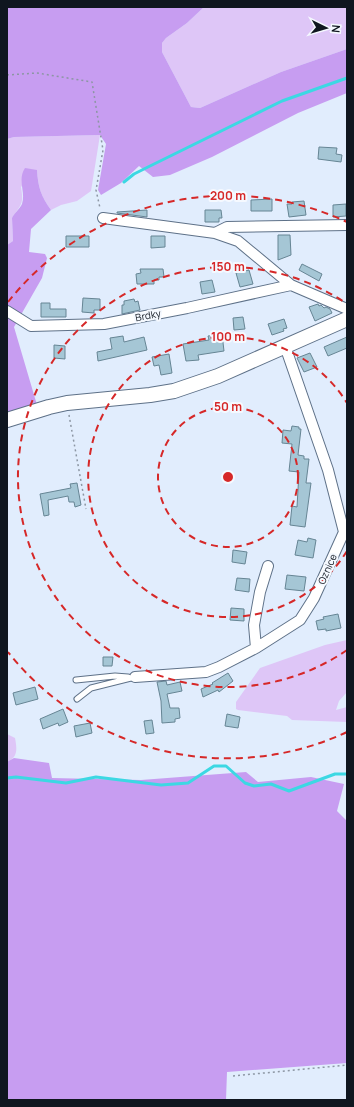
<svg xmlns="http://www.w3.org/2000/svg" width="354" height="1107" font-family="Manrope,sans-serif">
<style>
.green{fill:#dec6f7}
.forest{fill:#c79df1}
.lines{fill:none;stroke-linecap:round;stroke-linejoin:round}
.stream{stroke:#3cd8e3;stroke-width:3}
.building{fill:#a5c6d5;stroke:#668594}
.lane-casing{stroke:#5e7188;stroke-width:7}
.street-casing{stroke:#5e7188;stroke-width:12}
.secondary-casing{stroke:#5e7188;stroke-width:16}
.path{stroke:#8c96a3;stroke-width:1.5;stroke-dasharray:2 3;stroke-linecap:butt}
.lane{stroke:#fff;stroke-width:5}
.street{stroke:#fff;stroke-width:10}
.secondary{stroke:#fff;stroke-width:14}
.ring{fill:none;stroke:#d62828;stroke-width:2;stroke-dasharray:7 5}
.labels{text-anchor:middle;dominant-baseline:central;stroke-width:4;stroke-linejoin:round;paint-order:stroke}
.street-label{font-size:10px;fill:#0f161f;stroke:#f5f9ff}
.centre{fill:#d62828;stroke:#f5f9ff;stroke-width:2}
.ring-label{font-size:12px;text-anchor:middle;font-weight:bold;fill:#d62828;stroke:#f5f9ff;stroke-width:4;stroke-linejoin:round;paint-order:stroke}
</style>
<rect width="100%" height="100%" fill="#e1edfd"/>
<path class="green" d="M204,7H347V49L281,72L200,108L191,107L162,52V43L166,38L187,23Z
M100,135L91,191L77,201L61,205L51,210C41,196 38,187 37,170L21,187C24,205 21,204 12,218L13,241L7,245V139L14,137Z
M347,640V692L339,701L336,710L347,707V722L292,720L287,716L238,710L236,709V702L260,668L325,645Z
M7,734L15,738C17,749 18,756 8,762Z"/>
<path class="forest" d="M7,7H204L187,23L166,38L162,43V52L191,107L200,108L281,72L347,49V93L298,113L212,157L170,175L153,177L139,166L121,183L101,195L98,190L106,144L100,135L14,137L7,139Z
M25,168L37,170C38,187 41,196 51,210L31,229L29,252L45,254L47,258L42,278L14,327L37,405L7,414V245L13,241L12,218C14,213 20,209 22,204C26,192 17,180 25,168Z
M14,758L49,763L52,778L141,780L246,772L258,782L311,777L344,784L337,811L347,821V1063L227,1072L226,1100H7V762Z"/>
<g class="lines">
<path class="stream" d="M124,182L134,174L148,167L282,101L347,78
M7,778L16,777L66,783L96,777L161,785L188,783L214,766H226L245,783L254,786L271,784L289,791L335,774H347"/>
</g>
<path class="building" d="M319,147L337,148L336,154L342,155L341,162L318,159Z
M272,199V211H251V200Z
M304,201L306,215L289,217L287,204H292V202Z
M346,204V216L333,217V205Z
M147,210V217L117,213V212Z
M205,210H221L222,218H219V222H205Z
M278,235H290L291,255L278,260Z
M66,236H89V247H66Z
M151,236H165V247L151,248Z
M302,264L322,274L319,281L299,270Z
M140,269H163L164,277H159V280H154V284H137L136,274L141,273Z
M249,270L253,284L240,287L236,273Z
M212,280L215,292L202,294L200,282Z
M83,298L100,299V310H94V313L82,312Z
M134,299L135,302L138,301L140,310L122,314V305H124V301Z
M41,303H50V309H66V317H41Z
M318,304L319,306L321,305L324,308L326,307L330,309L332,313L315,321L309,307Z
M243,317L245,329L234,330L233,318Z
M284,319L287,328L283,329L284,331L272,335L268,324Z
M222,334L224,351L198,355L199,360L186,361L183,344L209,340L208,336Z
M123,336L124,342L144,337L147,350L98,361L97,352L112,349L110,338Z
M347,337V348L328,356L324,347Z
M54,345L65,346V359L54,358Z
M310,353L317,367L304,372L297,358Z
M169,354L172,373L161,375L159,365L154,366L152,357Z
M292,426L299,427V429H301L298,455L304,456V459H309L306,483H311L305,527L290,525L292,506L297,507L299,472L289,471L292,444L282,443L283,430L291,431Z
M77,483L81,505L75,507L74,502H69L68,496L48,500L49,515L44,516L40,494L71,488L70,484Z
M308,538L316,540L313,558L295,555L298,540L307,542Z
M233,550L247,552L245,564L232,562Z
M287,575L306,577L304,591L285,589Z
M237,578L250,579L249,592L235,590Z
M231,608L244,609V621L230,620Z
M338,614L341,628L326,631V629L318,630L316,621L324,619L323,617Z
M103,657H113L112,666H103Z
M228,673L233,681L219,692L218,690L203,697L201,689L213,684L212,683Z
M166,681L167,685L180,682L182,691L167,694L170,708H179L180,718L175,719V722L162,723L161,701L157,682Z
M35,687L38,699L16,705L13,693Z
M63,709L68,722L59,726L58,723L43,729L40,719Z
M227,714L240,717L238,728L225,726Z
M152,720L154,733L146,734L144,721Z
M90,723L92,733L76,737L74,726Z"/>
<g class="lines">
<defs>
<path id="lane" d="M76,680L115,676L128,677
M77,699L91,688L135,677"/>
<path id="street" d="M103,218L215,233L238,241L291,285L347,309
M215,233L227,227L347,225
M7,311L31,326L104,324L187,308L291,285
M256,648L254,625L260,592L268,566
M135,677L206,672L219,667L256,648L300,620L314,598L344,532L328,470L285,346"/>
<path id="secondary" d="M7,420L49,407L67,403L150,395L174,391L218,376L347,319"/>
</defs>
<use href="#lane" class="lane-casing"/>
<use href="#street" class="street-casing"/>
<use href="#secondary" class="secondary-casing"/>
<path class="path" d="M7,75L37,73L92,82L103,150L96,190L100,208
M69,415L86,509
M233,1076L347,1065"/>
<use href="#lane" class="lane"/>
<use href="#street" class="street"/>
<use href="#secondary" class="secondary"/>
</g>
<g class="ring">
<circle cx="228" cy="477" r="70"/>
<path d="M347 551A140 140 0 1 1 347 403"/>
<path d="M347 650A210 210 0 1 1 347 304"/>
<path d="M347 732A281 281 0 0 1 8 652M8 302A281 281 0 0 1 347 222"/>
</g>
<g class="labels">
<g class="street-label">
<text transform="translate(148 315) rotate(-11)">Brdky</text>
<text transform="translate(327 569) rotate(-66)">Oznice</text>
</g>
</g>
<circle cx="228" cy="477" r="6" class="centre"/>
<g class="ring-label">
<text x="228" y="200">200 m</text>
<text x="228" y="271">150 m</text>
<text x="228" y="341">100 m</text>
<text x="228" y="411">50 m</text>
</g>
<rect width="354" height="1107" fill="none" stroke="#0f161f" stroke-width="16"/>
<g transform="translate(326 28) rotate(95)" stroke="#f5f9ff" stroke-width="3" paint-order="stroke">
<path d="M0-3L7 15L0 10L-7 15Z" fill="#0f161f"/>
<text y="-6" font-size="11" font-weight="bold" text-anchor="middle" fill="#0f161f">N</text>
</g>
</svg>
